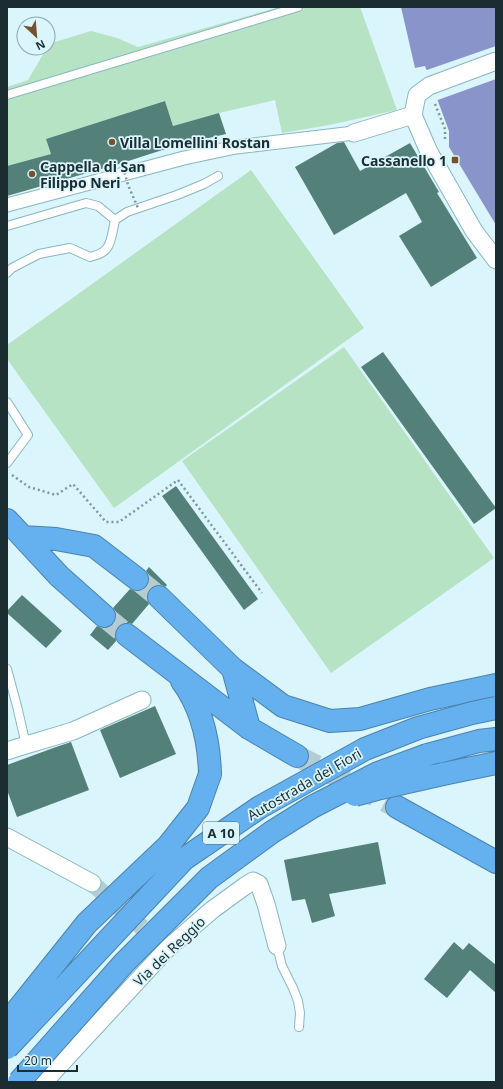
<svg xmlns="http://www.w3.org/2000/svg" width="503" height="1089" font-family="'Noto Sans',sans-serif">
<style>
.green{fill:#b5e3c3}
.water{fill:#8994cb}
.pier{fill:#daf5fc}
.building{fill:#54807a}
.lines{fill:none;stroke-linecap:round;stroke-linejoin:round}
.minor-tunnel{stroke:#b4cdd3;stroke-width:17;stroke-dasharray:17 8;stroke-linecap:butt}
.motorway-tunnel{stroke:#b4cdd3;stroke-width:22;stroke-dasharray:22 11;stroke-linecap:butt}
.service-casing{stroke:#89b6c1;stroke-width:10}
.pedestrian-casing{stroke:#89b6c1;stroke-width:15}
.minor-casing{stroke:#89b6c1;stroke-width:19}
.motorway-casing{stroke:#4b83ac;stroke-width:24}
.path{stroke:#80969c;stroke-width:2.5;stroke-dasharray:2 3;stroke-linecap:butt}
.service{stroke:#fff;stroke-width:8}
.pedestrian{stroke:#fff;stroke-width:13}
.minor{stroke:#fff;stroke-width:17}
.motorway{stroke:#65b1ef;stroke-width:22}
.motorway-bridge-casing{stroke:#4b83ac;stroke-width:24;stroke-linecap:butt}
.path-bridge{stroke:#80969c;stroke-width:2.5;stroke-dasharray:2 3;stroke-linecap:butt}
.motorway-bridge{stroke:#65b1ef;stroke-width:22}
.poi-dot{fill:#76512c;stroke:#daf5fc;stroke-width:1.5}
.labels{text-anchor:middle;dominant-baseline:central;stroke-width:3.5;stroke-linejoin:round;paint-order:stroke}
.shield{fill:#daf5fc;stroke:#54696e;stroke-width:1}
.shield-label{font-size:13px;font-weight:bold;fill:#1b2d31}
.poi-label{font-size:14px;font-weight:bold;fill:#1b2d31;stroke:#daf5fc;text-anchor:start}
.street-label{font-size:14px;fill:#1b2d31;stroke:#daf5fc}
</style>
<rect width="100%" height="100%" fill="#daf5fc"/>
<path class="green" d="M280,7H360L397,110L329,125L282,133L275,100L219,113L173,126L165,101L46,139L51,154L7,166V87L28,80L45,51L55,42L91,31L117,38L138,47Z
M251,170L364,328L114,508L7,359V345Z
M344,347L494,558L331,673L182,461Z"/>
<path class="water" d="M401,7H496V225L449,147V131L425,66L415,68Z"/>
<path class="pier" d="M496,46V79L435,101L424,71Z"/>
<path class="building" d="M165,101L173,126L219,113L226,134L178,145L122,163L7,196V166L51,154L46,139Z
M344,142L360,171L410,143L439,192L437,193L477,258L431,287L399,236L422,222L406,193L334,235L295,167L337,143Z
M383,352L496,508L474,524L361,367Z
M176,486L258,599L244,610L162,496Z
M149,567L167,585L165,587L162,585H156L150,589L147,594V600L149,604L132,624L128,623H123L117,627L115,634L116,641L108,650L90,635L97,626L102,628H108L113,625L116,618V612L113,608L130,589L136,591H141L147,587L149,580V575L146,571Z
M22,595L62,631L46,648L7,613V611Z
M155,706L176,754L120,778L100,730Z
M71,742L89,790L17,817L7,790V765L56,747Z
M378,842L386,884L329,894L335,916L312,923L305,899L292,901L284,860Z
M454,942L463,950L469,943L496,965V993L470,970L447,998L424,979Z"/>
<g class="lines">
<path class="minor-tunnel" d="M92,883L161,944"/>
<path class="motorway-tunnel" d="M137,579L159,597
M104,616L127,635
M297,756L397,807"/>
<defs>
<path id="service" d="M7,95L298,7
M7,226L86,203L98,206L115,220
M7,273L12,268L39,254L70,248L90,257C96,255 103,254 107,248C112,242 113,228 115,220L127,212L177,195L204,184L218,176
M7,402L28,435L7,463
M7,669L17,706L26,745
M277,946L282,966L293,988L298,1001L300,1013L299,1027"/>
<path id="pedestrian" d="M7,205L184,158L236,147L354,133"/>
<path id="minor" d="M413,115L417,95L429,86L496,61
M354,133L413,115L429,152L474,231L496,260
M7,751L26,745L73,731L142,700
M7,837L92,883
M44,1082L167,949L212,910L245,886L253,881L259,884L266,904L277,946"/>
<path id="motorway" d="M7,520L59,576L104,616
M23,537L56,539L94,546L137,579
M159,597L233,669L283,706L330,721L360,719L430,699L496,685
M127,635L249,728L297,756
M233,669L249,728
M182,681C202,708 209,741 210,774
M427,755L479,741L496,739
M443,774L496,763
M397,807L496,862"/>
</defs>
<use href="#service" class="service-casing"/>
<use href="#pedestrian" class="pedestrian-casing"/>
<use href="#minor" class="minor-casing"/>
<use href="#motorway" class="motorway-casing"/>
<path class="path" d="M435,104L445,129V141
M12,475L29,487L56,495L73,484L106,522H119L178,480L262,593"/>
<use href="#service" class="service"/>
<use href="#pedestrian" class="pedestrian"/>
<use href="#minor" class="minor"/>
<use href="#motorway" class="motorway"/>
<defs>
<path id="motorway-bridge" d="M355,795L381,788L443,774
M7,1023L87,923L168,846L198,808L210,774
M7,1048L184,859L260,807L365,749L418,728L472,713L496,708
M19,1082L124,963L209,878L272,832L312,807L378,773L427,755"/>
</defs>
<use href="#motorway-bridge" class="motorway-bridge-casing"/>
<path class="path-bridge" d="M122,163L128,185L138,208"/>
<use href="#motorway-bridge" class="motorway-bridge"/>
</g>
<g class="poi-dot">
<circle cx="112" cy="142" r="4"/>
<rect x="451" y="156" width="8" height="8" rx="2"/>
<circle cx="32" cy="174" r="4"/>
</g>
<g class="labels">
<rect class="shield" x="203" y="822" width="36" height="22" rx="3"/>
<g class="shield-label">
<text x="221" y="833">A 10</text>
</g>
<g class="poi-label">
<text x="120" y="142">Villa Lomellini Rostan</text>
<text x="447" y="160" text-anchor="end">Cassanello 1</text>
<text x="40" y="166">Cappella di San<tspan x="40" dy="16">Filippo Neri</tspan></text>
</g>
<g class="street-label">
<text transform="translate(304 784) rotate(-30)">Autostrada dei Fiori</text>
<text transform="translate(169 951) rotate(-44)">Via dei Reggio</text>
</g>
</g>
<rect width="503" height="1089" fill="none" stroke="#1b2d31" stroke-width="16"/>
<g transform="translate(36 36) rotate(154)"><circle r="19" fill="#daf5fc" stroke="#8ea5ab"/>
<path d="M0-3L7 15L0 10L-7 15Z" fill="#76512c"/>
<text y="-6" font-size="11" font-weight="bold" text-anchor="middle" fill="#1b2d31">N</text>
</g>
<path d="M18 1065v6h59v-6" fill="none" stroke="#1b2d31" stroke-width="2"/>
<text x="24" y="1065" font-size="12" fill="#1b2d31" stroke="#daf5fc" stroke-width="3" paint-order="stroke">20 m</text>
</svg>
